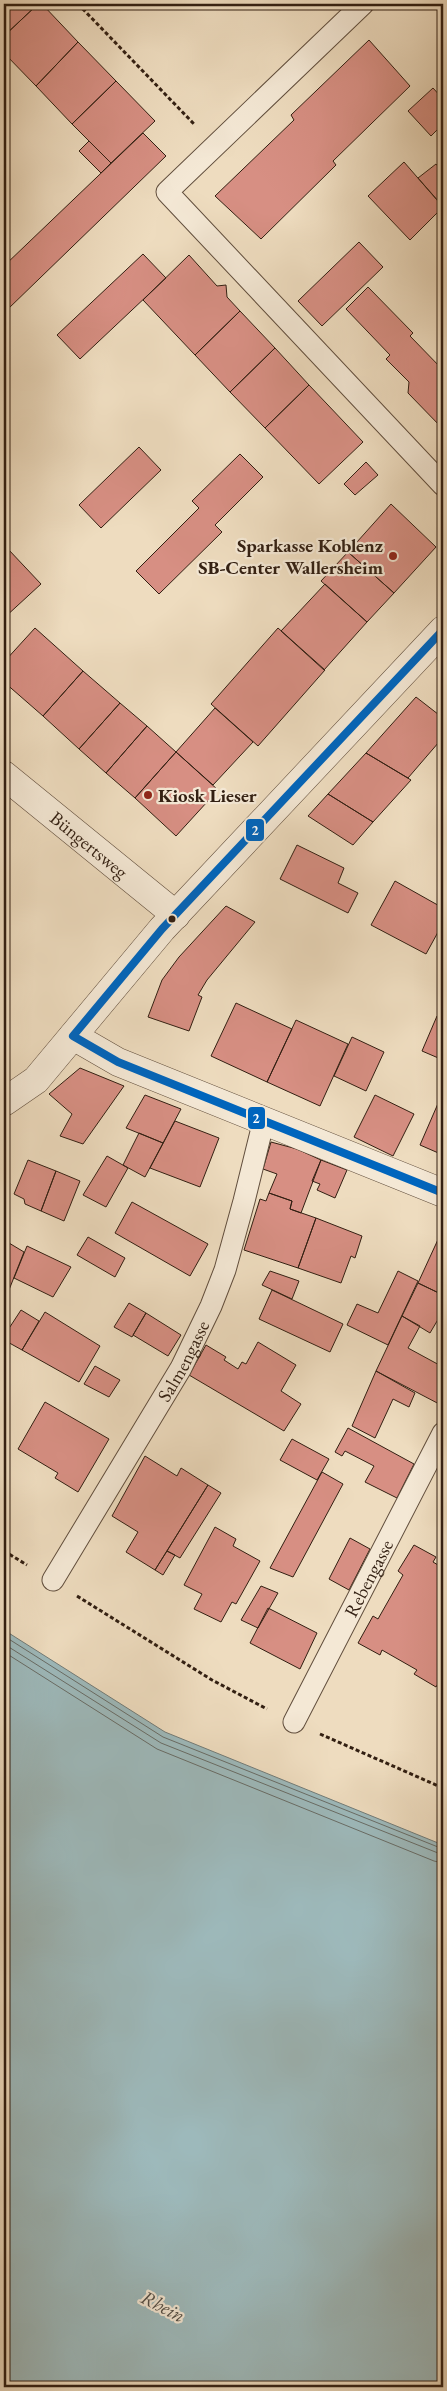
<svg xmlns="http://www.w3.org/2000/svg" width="447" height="2391" font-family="'EB Garamond',serif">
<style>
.water{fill:#9db9bb;stroke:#727b77}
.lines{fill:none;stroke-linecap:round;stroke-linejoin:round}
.shore{stroke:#686c66;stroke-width:1}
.building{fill:#d78f83;stroke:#321f12}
.service-casing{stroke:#614e3d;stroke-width:23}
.minor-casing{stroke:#614e3d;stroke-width:29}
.path{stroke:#321f12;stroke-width:3;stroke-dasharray:4 2.5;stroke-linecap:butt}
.service{stroke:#f4e8d5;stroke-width:21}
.minor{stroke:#f4e8d5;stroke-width:28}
.bus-1-casing{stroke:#f4e8d5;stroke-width:11}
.bus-1{stroke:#0065bd;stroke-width:8}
.poi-dot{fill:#8f2418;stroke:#f4e8d5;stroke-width:2}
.bus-dot{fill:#321f12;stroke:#f4e8d5;stroke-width:2}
.labels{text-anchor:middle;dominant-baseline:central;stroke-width:4.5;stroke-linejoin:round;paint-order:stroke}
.poi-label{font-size:19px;font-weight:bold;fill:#321f12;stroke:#f4e8d5;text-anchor:end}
.street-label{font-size:19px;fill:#321f12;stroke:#f4e8d5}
.water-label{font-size:20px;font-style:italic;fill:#524d45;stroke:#f4e8d5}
.line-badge{stroke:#f4e8d5;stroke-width:2}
.badge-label{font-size:14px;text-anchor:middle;font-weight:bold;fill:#fff}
</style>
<rect width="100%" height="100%" fill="#eedcbf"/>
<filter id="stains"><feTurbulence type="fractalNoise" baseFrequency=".004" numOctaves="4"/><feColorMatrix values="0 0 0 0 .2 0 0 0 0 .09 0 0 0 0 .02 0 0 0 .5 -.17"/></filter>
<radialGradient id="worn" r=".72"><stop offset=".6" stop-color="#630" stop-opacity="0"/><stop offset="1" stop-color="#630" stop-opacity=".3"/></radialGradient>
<path class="water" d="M4,1630L165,1732L443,1845V2387H4Z"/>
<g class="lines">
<path class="shore" d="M4,1636L163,1737L443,1849
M4,1644L161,1743L443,1855
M4,1652L157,1749L434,1861L443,1863"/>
</g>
<path class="building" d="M4,4H38L4,36Z
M38,4H42L78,42L36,86L4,53V36Z
M369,40L410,86L333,161L336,165L261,239L215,196L294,120L291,115Z
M78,42L116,81L72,124L36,86Z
M116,81L155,121L111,163L72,124Z
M433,88L443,99V124L431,136L408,111Z
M143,133L166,156L8,309L4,305V266Z
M89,141L111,163L101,173L79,151Z
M404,162L443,207L410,240L368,196Z
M436,164L441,170L443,168V201L440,203L418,178Z
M359,242L383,267L322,326L298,301Z
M143,254L166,278L80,359L57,335Z
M189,255L217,286L226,285L227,297L240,311L195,355L143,300Z
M368,287L413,333L410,336L443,370V429L408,393L409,382L386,359L390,355L346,309Z
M240,311L275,348L230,392L195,355Z
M275,348L309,385L265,428L230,392Z
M309,385L363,442L319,484L265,428Z
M139,447L161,470L101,528L79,505Z
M240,454L263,477L215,525L222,532L159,594L136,571L199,508L192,501Z
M366,462L378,475L355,495L344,484Z
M391,504L436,547L394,593L348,552Z
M8,549L41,584L4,618V552Z
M348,552L394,593L367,622L321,581Z
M325,584L367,622L324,670L281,631Z
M35,628L83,671L43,716L4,682V662Z
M278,628L325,670L258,746L211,704Z
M83,671L120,703L79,749L43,716Z
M416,697L443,718V745L439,742L408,778L366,753Z
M120,703L147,726L106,773L79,749Z
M215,708L253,742L213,785L176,752Z
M147,726L176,752L135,798L106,773Z
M176,752L218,790L176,836L135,798Z
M366,753L411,780L373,822L328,794Z
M328,794L373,822L353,845L308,816Z
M297,845L344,868L338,883L358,893L348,913L280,879Z
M395,881L443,908V923L426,954L371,925Z
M226,906L255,922L207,980L198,995L202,997L189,1031L148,1017L162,980L179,957Z
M236,1003L292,1029L267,1082L211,1056Z
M437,1016L443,1019V1060L422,1051Z
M296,1020L348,1044L320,1106L267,1082Z
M352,1037L384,1052L366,1091L334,1076Z
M80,1068L124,1086L83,1144L60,1136L72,1114L49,1094Z
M443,1092V1155L420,1145Z
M145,1095L181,1109L163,1143L126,1128Z
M375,1095L414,1114L393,1156L354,1137Z
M175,1121L219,1138L200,1187L150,1168Z
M139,1133L163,1143L145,1177L123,1165Z
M271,1142L297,1149L321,1160L301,1213L290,1209L292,1201L269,1193L277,1174L263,1169Z
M107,1156L128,1168L106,1207L83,1195Z
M28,1160L56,1171L41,1211L25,1204L24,1199L14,1194Z
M321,1160L347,1170L335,1198L317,1190L320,1184L312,1181Z
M56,1171L80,1181L64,1221L41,1211Z
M269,1193L292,1201L290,1209L316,1218L298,1268L244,1250L260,1199L266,1201Z
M132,1202L208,1244L190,1276L115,1233Z
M316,1218L362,1236L355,1258L351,1256L341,1283L298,1268Z
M441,1233L443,1234V1295L418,1283Z
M88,1237L125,1258L115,1277L77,1255Z
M4,1240L24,1252L5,1300L4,1299Z
M27,1246L71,1267L53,1297L14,1278Z
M270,1271L299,1281L292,1299L262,1285Z
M398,1271L418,1281L388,1345L347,1325L357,1304L378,1313Z
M418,1283L443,1295V1311L430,1333L402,1316Z
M272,1290L343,1324L330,1352L259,1319Z
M129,1303L146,1313L132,1337L114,1327Z
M21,1310L39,1321L22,1350L4,1340V1336Z
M45,1312L100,1346L79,1382L22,1350Z
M146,1313L181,1335L168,1356L133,1335Z
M402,1316L420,1326L408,1348L443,1367V1406L376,1371Z
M258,1342L296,1365L281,1391L301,1404L284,1431L189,1375L206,1345L226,1357L224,1360L238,1369L242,1362L246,1364Z
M95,1366L120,1380L109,1397L84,1384Z
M376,1371L415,1393L409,1407L393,1399L375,1438L352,1426Z
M45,1402L109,1439L78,1492L55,1478L58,1473L18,1449Z
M348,1428L414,1464L397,1498L365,1482L374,1466L345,1451L342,1456L335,1452Z
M292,1439L329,1459L317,1480L280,1460Z
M145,1456L177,1476L181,1468L208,1485L155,1570L126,1552L138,1532L112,1516Z
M322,1472L343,1484L293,1577L270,1568Z
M208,1485L221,1493L180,1558L167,1551Z
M215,1527L236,1539L233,1546L260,1561L236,1604L232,1602L221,1622L194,1609L202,1594L184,1585Z
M350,1538L370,1549L349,1590L329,1579Z
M414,1545L436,1557L433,1562L443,1568V1675L436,1687L414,1674L417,1670L382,1650L380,1655L358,1643L373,1616L378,1619L403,1575L398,1571Z
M167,1551L175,1555L163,1575L155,1570Z
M261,1586L278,1593L258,1628L241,1620Z
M268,1608L317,1633L300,1669L250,1643Z"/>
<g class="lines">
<defs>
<g id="service">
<path d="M363,4L167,192L443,485"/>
<path id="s1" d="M53,1580L181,1368L211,1306L225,1270L244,1201L264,1120"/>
<path id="s2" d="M294,1722L443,1433"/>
</g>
<g id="minor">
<path id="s3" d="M4,775L176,915"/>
<path d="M73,1036L118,1062L443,1193"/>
<path d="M4,1102L36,1080L162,929L443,630"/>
</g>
</defs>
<use href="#service" class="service-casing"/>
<use href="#minor" class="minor-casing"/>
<path class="path" d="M78,4L194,124
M4,1551L27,1565
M77,1596L212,1680L267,1709
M320,1734L443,1788"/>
<use href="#service" class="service"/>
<use href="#minor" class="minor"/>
<defs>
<path id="bus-1" d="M73,1036L162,929L443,630
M73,1036L118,1062L443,1193"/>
</defs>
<use href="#bus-1" class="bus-1-casing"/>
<use href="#bus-1" class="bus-1"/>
</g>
<g class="poi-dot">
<circle cx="393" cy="556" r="5"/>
<circle cx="148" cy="795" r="5"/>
</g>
<circle class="bus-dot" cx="172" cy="919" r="4.5"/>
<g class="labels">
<g class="poi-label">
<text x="383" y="545">Sparkasse Koblenz<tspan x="383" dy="22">SB-Center Wallersheim</tspan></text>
<text x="158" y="795" text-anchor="start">Kiosk Lieser</text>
</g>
<g class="street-label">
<text stroke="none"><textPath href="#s3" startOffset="110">Büngertsweg</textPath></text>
<text stroke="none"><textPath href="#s1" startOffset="255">Salmengasse</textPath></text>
<text stroke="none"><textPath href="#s2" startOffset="162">Rebengasse</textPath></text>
</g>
<g class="water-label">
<text transform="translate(163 2306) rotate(27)">Rhein</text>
</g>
</g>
<g class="line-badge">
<rect x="245" y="818" width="20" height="24" rx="5" fill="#0065bd"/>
<rect x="247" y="1106" width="19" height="24" rx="5" fill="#0065bd"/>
</g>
<g class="badge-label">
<text x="255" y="835">2</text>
<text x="256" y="1123">2</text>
</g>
<rect width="447" height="2391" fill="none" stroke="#eedcbf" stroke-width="20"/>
<rect x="5" y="5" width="437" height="2381" fill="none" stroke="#321f12" stroke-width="2.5"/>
<rect x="10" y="10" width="427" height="2371" fill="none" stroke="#321f12"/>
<rect width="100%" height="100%" filter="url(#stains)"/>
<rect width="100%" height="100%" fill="url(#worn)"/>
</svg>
